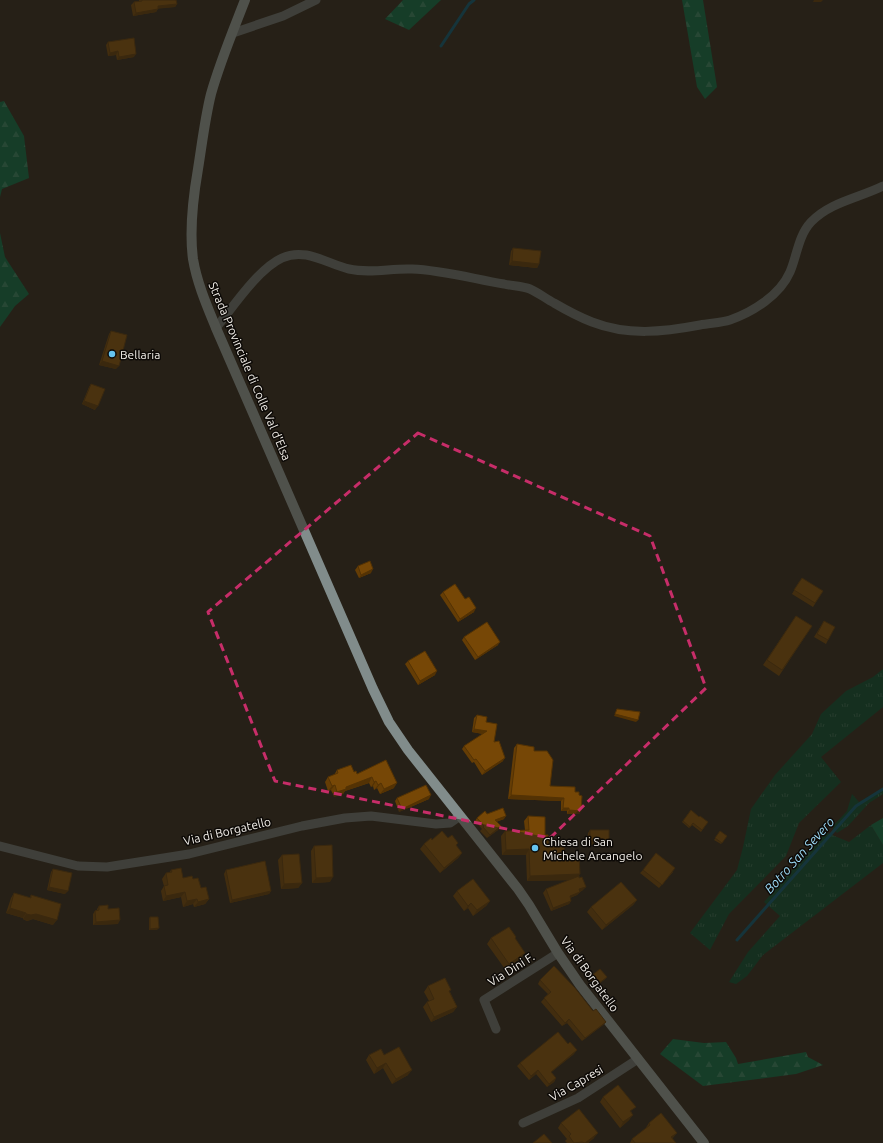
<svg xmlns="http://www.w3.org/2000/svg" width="883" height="1143" font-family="Ubuntu,sans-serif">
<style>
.grass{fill:url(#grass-tufts)}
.forest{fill:url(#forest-firs)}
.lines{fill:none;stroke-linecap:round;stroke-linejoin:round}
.stream{stroke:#014d66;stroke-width:3}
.minor{stroke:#5e6564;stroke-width:9}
.secondary{stroke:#818c8b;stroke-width:10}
.wall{fill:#653d05}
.shaded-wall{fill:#533204}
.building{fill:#764706;stroke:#533204}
.marked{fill:none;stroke:#c72d69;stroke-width:3;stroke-dasharray:8 5;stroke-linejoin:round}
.poi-dot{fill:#66c4ef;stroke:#0d0a07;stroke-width:1.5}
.labels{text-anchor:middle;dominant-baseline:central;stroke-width:3;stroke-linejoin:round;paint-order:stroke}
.poi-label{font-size:12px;fill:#f2eee8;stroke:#0d0a07;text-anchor:start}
.street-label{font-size:12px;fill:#f2eee8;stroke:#0d0a07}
.water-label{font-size:13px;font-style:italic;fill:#9eddfa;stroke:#0d0a07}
</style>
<defs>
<pattern id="grass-tufts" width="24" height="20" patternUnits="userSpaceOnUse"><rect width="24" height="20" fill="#014128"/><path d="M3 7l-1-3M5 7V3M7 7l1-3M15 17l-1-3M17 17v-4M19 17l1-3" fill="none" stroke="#265d47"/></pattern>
<pattern id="forest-firs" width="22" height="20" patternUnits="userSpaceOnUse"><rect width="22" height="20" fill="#035f3c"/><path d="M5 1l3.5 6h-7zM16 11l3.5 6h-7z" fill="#287658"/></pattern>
</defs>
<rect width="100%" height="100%" fill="#262017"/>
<path class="grass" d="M883,669V707L821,757L841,782L799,823L786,856L729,914L710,950L690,933L737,870L743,847L751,809L775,775L812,734L821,714L846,691L873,677Z
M883,788V794L869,803L848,826L837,833L833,829L834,825L847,811L852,794L859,802Z
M871,825L883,845V863L763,955L747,976L736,984L729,982L748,952L780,916L764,902L825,832L849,842Z"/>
<path class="forest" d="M403,0H441L409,30L385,19Z
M682,0H703L717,87L705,99L697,87Z
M4,101L24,136L29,178L2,189L0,197V102Z
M0,233L5,257L29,294L15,306L0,327Z
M883,818V845L871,825Z
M673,1039L704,1043L726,1042L736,1058L738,1064L806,1052L808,1057L823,1065L796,1074L703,1086L660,1054Z"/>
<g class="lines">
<path class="stream" d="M441,46L469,4L474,0
M737,940L856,806L883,789"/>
<path class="minor" d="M233,33L283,16L316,0
M216,328C233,307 258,269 282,258C306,247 327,264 349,269C370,274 391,268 412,269C442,270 474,279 504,284C512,286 523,286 530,289C539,293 546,299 554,303C566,310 579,317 592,322C628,336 663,332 700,325C710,323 721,323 730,320C753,312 780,295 790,272C797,256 798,236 811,222C830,202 859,198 883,186
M0,846L78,866L107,867L189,854L302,826L345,818L371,816L436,824L450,823L460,816
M496,1029L484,1000L558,953
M523,1123L578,1098L638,1059"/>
<path class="secondary" d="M245,0C233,31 220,62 211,94C205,118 202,144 198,169C193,198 189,229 193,259C197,283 207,306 216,328L373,689L389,722L408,750L518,889L529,905L558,953L580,985L704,1143"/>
</g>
<path class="wall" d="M139,0H176L177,4L175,7L158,8L156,12L133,16L131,5L134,2L139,1Z
M108,42L134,57L117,60L116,55L108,56L106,45Z
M513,248L539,264L537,268L509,265L511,251Z
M111,331L116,369L99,365L109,334Z
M91,384L95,410L82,404L89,387Z
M358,566L371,573L359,578L355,570Z
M799,582L823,591L813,607L792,594Z
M443,592L465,599L474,612L458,622L440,595Z
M796,616L812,626L779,676L763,665Z
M824,621L828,640L826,644L814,637Z
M464,637L498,645L475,660L462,640Z
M408,661L435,675L418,685L405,664Z
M477,715L486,722L503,761L482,775L474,762L472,763L462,749L464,746L483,734L472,732L474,718Z
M517,744L534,751L550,786L575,792L579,795L581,811L579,814H567V811H561V801L508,799L514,748Z
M386,760L394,788L380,794L377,788L374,790L373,786L371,787L369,783L345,791L343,794L334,797L331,790L328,791L325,782L328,777L334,775L337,770L354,772L357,774Z
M397,798L429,799L399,812L395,801Z
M691,810L699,817L708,822L701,832L692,825L689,828L682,822Z
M487,814L504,819L496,822L498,830L487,838L480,831L482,829L475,821L477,818Z
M528,816L545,835L549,846L565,856L579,876L583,890L580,892L577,895L570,898L571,901L569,904L551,911L543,893L546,889L570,880L527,881L526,855H502L501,836L505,831L525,830L524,821Z
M590,830L609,842L607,845H587L588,833Z
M720,831L727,836L721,844L714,840Z
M448,838L456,846L462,853L458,858L440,873L420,849L424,844L432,840Z
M314,846L330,882L312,883L311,851Z
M282,855L302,883L298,888L281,889L278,860Z
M53,869L65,894L47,890L51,872Z
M171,870L183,878L193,879L209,899L205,904L194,907L193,904L183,907L181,897L163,901L161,891L164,886L162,879L166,873H169Z
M226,870L271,891L269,894L230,903L224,874Z
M643,870L673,872L659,888L640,873Z
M457,891L490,901L486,906L473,916L468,908L464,911L453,896Z
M14,893L30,898L31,895L53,925L33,919L27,921L23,919V918L6,913L11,898Z
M637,900L633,905L602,930L587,912L591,907Z
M99,906L108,909L118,924L93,925V914L95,911L97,910V909Z
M150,917L157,930H149V919Z
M491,938L521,958L505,969L487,944Z
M591,976L607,977L604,980L595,987L589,979Z
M540,980L593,1011L606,1022L603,1025L582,1041L567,1023L562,1026L541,1002L548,994L538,984Z
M428,986L450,992L457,1007L453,1012L431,1022L423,1007L427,1002L429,1001L424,992Z
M574,1054L551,1072L556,1078L554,1082L547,1087L536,1074L529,1080L517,1066L520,1063Z
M369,1055H384L408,1075L392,1084L383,1068L374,1074L366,1060Z
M603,1097L632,1112L629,1120L620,1128L600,1102Z
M561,1123L594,1138L588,1143H567L565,1141L567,1139L558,1128Z
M649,1123L673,1138L672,1139L676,1143H630L632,1139L645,1129Z"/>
<path class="shaded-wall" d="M814,0H823L821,2H813Z
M177,4L175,7L156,9L158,6Z
M158,9L156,12L133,16L136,13Z
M118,51L116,55L108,56L110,53Z
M136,54L134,57L117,60L119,57Z
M512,261L539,264L537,268L509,265Z
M102,361L119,366L116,369L99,365Z
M84,401L98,406L95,410L82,404Z
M373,569L371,573L359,578L361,575Z
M476,608L474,612L458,622L460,619Z
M500,642L498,645L475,660L478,657Z
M437,671L435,675L418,685L420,681Z
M615,714L638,720L636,722L614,716Z
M474,729L487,731L484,734L472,732Z
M505,758L503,761L482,775L485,771Z
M372,777L369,783L345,791L343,794L334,797L337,792L346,787Z
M376,781L373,786L371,787L374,782Z
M381,783L377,788L374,790L378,785Z
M397,783L394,788L380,794L384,789Z
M335,785L331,790L328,791L332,786Z
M431,795L429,799L399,812L402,809Z
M511,795L564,798L561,801L508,799Z
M563,808H569L567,811H561Z
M569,810L581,811L579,814H567Z
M506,816L504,819L492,823L495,820Z
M501,826L498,830L487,838L490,835Z
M590,841L609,842L607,845H587Z
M529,849L526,855H502L506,850Z
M462,853L458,858L440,873L444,868Z
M580,874L577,880L527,881L530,876Z
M333,877L330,882L312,883L316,878Z
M302,883L298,888L281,889L284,884Z
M49,887L68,891L65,894L47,890Z
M586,887L583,890L576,893L579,889Z
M271,891L269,894L230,903L232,900Z
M185,892L181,897L163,901L166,896Z
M580,892L577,895L567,899L570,896Z
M197,899L193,904L183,907L187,901Z
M209,899L205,904L194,907L198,902Z
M637,900L633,905L602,930L606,925Z
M490,901L486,906L473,916L477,910Z
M571,901L569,904L551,911L553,908Z
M471,903L468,908L464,911L468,906Z
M10,908L26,913L23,918L6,913Z
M26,914H36L57,920L53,925L33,919L27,921L23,919Z
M120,920L118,924L93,925L96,922Z
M159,928L157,930H149L150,929Z
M525,953L521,958L505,969L509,964Z
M457,1007L453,1012L431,1022L434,1017Z
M569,1019L567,1023L562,1026Z
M606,1022L603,1025L582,1041L585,1038Z
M577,1050L574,1054L548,1075L551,1072Z
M386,1063L383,1068L374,1074L377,1068Z
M412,1070L408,1075L392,1084L396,1079Z
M538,1070L536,1074L529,1080L531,1076Z
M556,1078L554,1082L547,1087L549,1084Z
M633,1115L629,1120L620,1128L623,1122Z
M598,1133L594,1138L588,1143H585Z
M677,1133L673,1138L667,1142L671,1137Z"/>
<path class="building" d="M142,0H176L177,4L158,6V9L136,13L134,2L142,1Z
M134,38L136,54L119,57L118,51L110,53L108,42Z
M513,248L541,251L539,264L512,261Z
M111,331L127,335L119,366L102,361Z
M91,384L105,389L98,406L84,401Z
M370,561L373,569L361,575L358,566Z
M802,578L823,591L815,603L794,590Z
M455,584L465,599L469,597L476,608L460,619L443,592Z
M796,616L812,626L782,670L767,660Z
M824,621L835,627L828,640L817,634Z
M487,622L500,642L478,657L464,637Z
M425,651L437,671L420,681L408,661Z
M617,709L640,712L638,720L615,714Z
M477,715L487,717L486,722L497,724L494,742L499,741L505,758L485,771L476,759L474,760L464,746L487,731L474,729Z
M517,744L534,747V751H547L553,760L550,786L575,787V792H579V795L582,796L581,811L569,810V808H563L564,798L511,795Z
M386,760L397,783L384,789L381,783L378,785L376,781L374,782L372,777L346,787V789L337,792L335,785L332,786L328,777L338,773L337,770L351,765L354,772L356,771L357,774Z
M426,785L431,795L402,809L397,798Z
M503,808L506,816L495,820L501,826L490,835L483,827L484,826L477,818L485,811L487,814Z
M691,810L699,817L700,816L708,822L702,830L693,823L690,827L683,821Z
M528,816L545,817V835H548L549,846L564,845L565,856H579L580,874L530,876L529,849L506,850L505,831L529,830Z
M590,830H609V842L590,841Z
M442,831L448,838L452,835L458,843L456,845L462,853L444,868L424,844L431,838L432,840Z
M720,831L727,836L722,843L715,838Z
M332,845L333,877L316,878L314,846Z
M656,853L675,868L662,885L643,870Z
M299,854L302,883L284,884L282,855Z
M265,861L271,891L232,900L226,870Z
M181,868L183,878L192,876L193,879L198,878L201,888L206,887L209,899L198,902L197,899L187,901L185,892L166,896L164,886L168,885L166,873L172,872L171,870Z
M53,869L72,873L68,891L49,887Z
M579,876V878L582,877L586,887L579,889L580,892L570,896L571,901L553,908L546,889Z
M473,879L490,901L477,910L471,903L468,906L457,891Z
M621,882L637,900L606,925L591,907Z
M14,893L31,898V895L61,904L57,920L36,914L31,915L26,914V913L10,908Z
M108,905V909L119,908L120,920L96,922L95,911L99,910V906Z
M150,917H158L159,928L150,929Z
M509,927L516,937L515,938L525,953L509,964L491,938Z
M554,966L575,988L593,1011L596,1009L606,1022L585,1038L569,1019L565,1023L544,998L551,992L540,980Z
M600,969L607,977L598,984L591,976Z
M445,978L451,990L449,991L457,1007L434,1017L427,1002L434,999L428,986Z
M558,1032L568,1044L570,1042L577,1050L551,1072L556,1078L549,1084L538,1070L531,1076L520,1063Z
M399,1047L412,1070L396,1079L386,1063L377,1068L369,1055L381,1049L384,1055Z
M618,1085L636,1107L630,1111L633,1115L623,1122L603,1097Z
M579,1109L598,1133L585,1143L582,1142L574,1143L569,1136L571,1134L561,1123Z
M661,1113L677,1133L671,1137L676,1143H635L632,1139L650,1125L649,1123Z
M544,1134L552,1143H533Z"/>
<path d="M0 0H883V1143H0ZM418,433L650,536L706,688L550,838L275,781L208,612Z" fill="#262017" fill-opacity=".55" fill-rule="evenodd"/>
<path class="marked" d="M418,433L650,536L706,688L550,838L275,781L208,612Z"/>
<g class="poi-dot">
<circle cx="112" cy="354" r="4"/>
<circle cx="535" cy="848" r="4"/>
</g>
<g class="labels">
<g class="poi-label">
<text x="120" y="354">Bellaria</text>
<text x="543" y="841">Chiesa di San<tspan x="543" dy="14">Michele Arcangelo</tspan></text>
</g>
<g class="street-label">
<text transform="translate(250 371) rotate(67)">Strada Provinciale di Colle Val d'Elsa</text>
<text transform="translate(227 831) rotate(-13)">Via di Borgatello</text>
<text transform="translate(511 969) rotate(-32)">Via Dini F.</text>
<text transform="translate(590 974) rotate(54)">Via di Borgatello</text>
<text transform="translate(576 1083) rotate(-30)">Via Capresi</text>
</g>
<g class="water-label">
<text transform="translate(799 855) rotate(-48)">Botro San Severo</text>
</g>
</g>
</svg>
